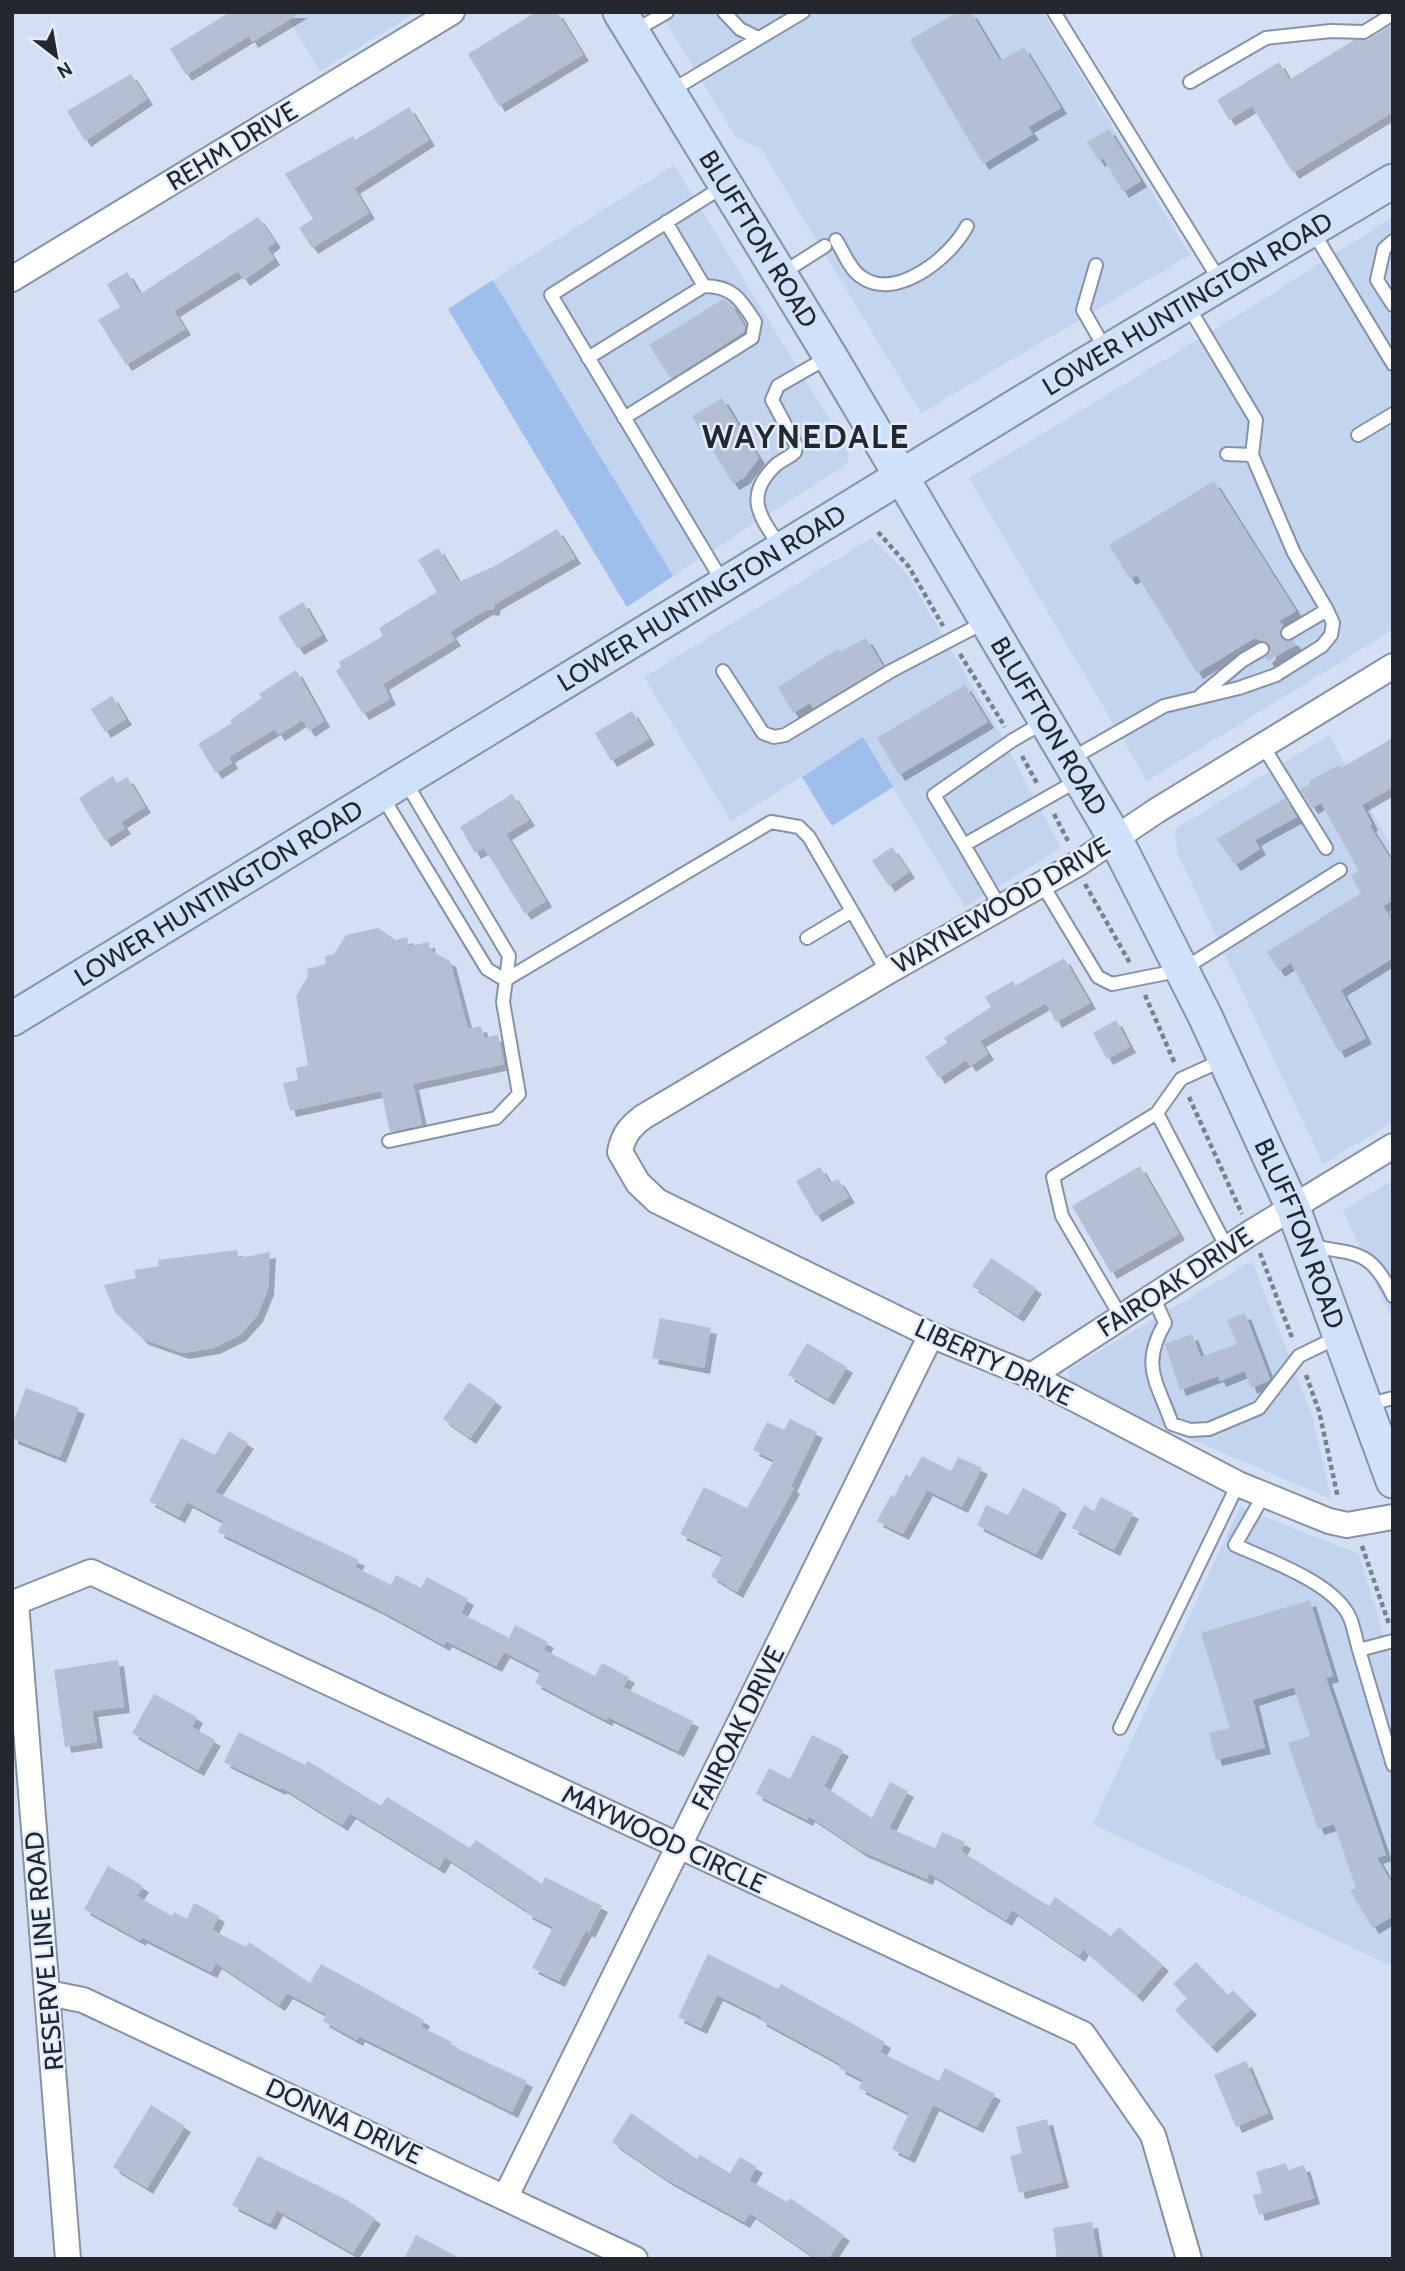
<svg xmlns="http://www.w3.org/2000/svg" width="1405" height="2271" font-family="Cabin,sans-serif">
<style>
.built{fill:#c3d4ee}
.green{fill:#9ebeeb}
.building{fill:#b3c0d3;filter:url(#shadow)}
.lines{fill:none;stroke-linecap:round;stroke-linejoin:round}
.lane-casing{stroke:#8693a5;stroke-width:16}
.street-casing{stroke:#8693a5;stroke-width:28}
.secondary-casing{stroke:#8693a5;stroke-width:37}
.path{stroke:#77808d;stroke-width:4.5;stroke-dasharray:5 3.5;stroke-linecap:butt}
.lane{stroke:#fff;stroke-width:12}
.street{stroke:#fff;stroke-width:24}
.secondary{stroke:#d0e2f9;stroke-width:33}
.labels{text-anchor:middle;dominant-baseline:central;stroke-width:5;stroke-linejoin:round;paint-order:stroke}
.street-label{font-size:26px;fill:#23282f;stroke:#e2edfd}
.district-label{font-size:33px;font-weight:bold;letter-spacing:2px;fill:#23282f;stroke:#e2edfd}
</style>
<defs>
<filter id="shadow"><feDropShadow dx="6" dy="6" stdDeviation="0" flood-color="#0004"/></filter>
</defs>
<rect width="100%" height="100%" fill="#d3e0f4"/>
<path class="built" d="M284,12H417L320,71Z
M660,12H1043L1190,255L921,413L761,149L735,136Z
M674,165L848,450V463L673,576L493,280Z
M1393,217V630L1147,781L969,478L1232,319Z
M872,538L906,573L992,719L1061,848L965,907L863,738L731,821L644,677Z
M1329,735L1393,849V1122L1323,1164L1177,852L1175,829Z
M1393,1180V1322L1343,1210Z
M1252,1261L1312,1415L1331,1499L1069,1387V1369Z
M1240,1507L1359,1554L1393,1666V1967L1093,1824Z"/>
<path class="green" d="M493,280L673,576L627,607L448,309Z
M863,737L893,787L832,826L802,777Z"/>
<path class="building" d="M230,12H302L252,42L249,36L186,75L170,49Z
M536,12H557L583,55L499,106L468,54Z
M957,12H971L1000,61L1024,47L1061,108L1028,127L1033,134L983,164L910,40Z
M1393,24V112L1293,173L1252,106L1229,120L1217,100L1279,62L1289,80L1354,40H1368Z
M131,74L147,99L85,141L67,111Z
M409,107L429,140L354,188L369,213L312,248L299,228L313,219L285,174L353,136L355,140Z
M1109,129L1141,181L1123,192L1103,158L1099,161L1087,142Z
M258,217L275,242L267,248L274,259L244,280L238,271L174,311L185,329L126,365L98,320L120,307L107,284L127,272L140,294Z
M723,299L731,304L745,327L744,332L671,379L649,345Z
M722,398L759,458L744,478L733,484L692,416Z
M1214,481L1296,611L1279,621L1283,626L1281,638L1293,640L1296,645L1268,661L1266,657L1270,653V645L1255,638L1197,673L1137,575L1130,579L1109,545Z
M557,529L575,558L495,604L493,610L487,609L450,632L455,640L383,684L390,699L363,714L336,671L341,667L339,662L383,636L379,628L437,592L418,560L438,548L459,582L495,566Z
M303,602L322,635L298,649L278,617Z
M866,638L883,666L813,708L810,703L793,713L778,687L838,649L840,652Z
M296,670L324,721L309,731L302,720L279,735L275,729L229,757L232,763L216,773L198,744L232,723L230,720L262,698L259,694Z
M965,685L988,722L899,775L877,738Z
M112,696L126,719L105,732L91,709Z
M632,711L649,739L611,761L595,733Z
M1393,738V787L1362,805L1372,824L1370,826L1393,863V900L1383,906L1393,922V958L1341,990L1366,1038L1339,1052L1291,963L1279,971L1267,952L1361,893L1351,876L1359,871L1321,803L1312,808L1300,789L1310,784L1309,781L1339,765L1341,768Z
M113,776L117,783L127,777L145,807L121,822L125,828L105,841L79,798Z
M512,794L529,820L506,834L546,901L525,914L484,848L475,853L460,827Z
M1285,798L1297,817L1255,840L1260,849L1235,865L1217,839Z
M892,847L909,872L889,886L872,861Z
M378,928L396,940L407,937L409,946L429,942L430,950L450,961L468,1029L481,1026L484,1038L498,1035L504,1064L413,1084L422,1125L390,1132L381,1091L290,1111L283,1083L298,1080L296,1068L308,1065L296,996L308,976L307,969L326,964L325,956L334,954L346,935Z
M1064,958L1090,1003L1056,1022L1046,1003L980,1041L988,1054L970,1066L966,1060L939,1078L925,1057L947,1043L944,1038L991,1007L985,997L1013,981L1015,986Z
M1116,1020L1130,1047L1107,1059L1093,1033Z
M1140,1166L1179,1234L1111,1273L1072,1206Z
M820,1167L830,1183L838,1179L849,1197L816,1216L796,1181Z
M237,1250L239,1258L270,1252L268,1289L257,1316L248,1326L240,1335L214,1348L183,1353L143,1339L115,1312L104,1285L136,1278L134,1270L159,1266L158,1260Z
M991,1258L1036,1288L1018,1316L972,1286Z
M1245,1313L1270,1379L1268,1381L1251,1388L1245,1371L1220,1381L1218,1376L1180,1390L1165,1344L1192,1334L1201,1357L1237,1344L1227,1320Z
M660,1318L711,1328L704,1368L652,1358Z
M807,1343L847,1367L828,1399L788,1375Z
M469,1382L496,1401L470,1438L443,1419Z
M26,1388L79,1408L60,1457L12,1438V1425Z
M790,1419L817,1432L791,1486L794,1488L737,1592L711,1576L723,1555L680,1534L704,1487L747,1508L774,1460L753,1450L767,1422L784,1430Z
M229,1431L248,1443L215,1492L359,1560L355,1567L391,1585L396,1575L421,1588L427,1577L468,1599L461,1613L509,1638L515,1625L548,1642L544,1650L595,1676L602,1663L629,1677L623,1687L693,1721L678,1751L608,1717L606,1720L535,1683L541,1671L504,1652L496,1666L446,1641L444,1645L378,1609L218,1532L223,1521L187,1502L179,1517L149,1501L181,1438L215,1455Z
M922,1456L951,1471L958,1457L982,1468L962,1507L927,1490L903,1534L877,1521L891,1495L894,1497L906,1474L910,1477Z
M1023,1488L1061,1508L1036,1554L977,1525L986,1505L1008,1515Z
M1101,1497L1133,1513L1114,1550L1072,1528L1084,1505L1094,1511Z
M1310,1600L1333,1676L1326,1678L1386,1855L1377,1858L1393,1885V1916L1373,1928L1350,1891L1356,1888L1334,1824L1318,1829L1288,1743L1310,1736L1294,1687L1253,1700L1265,1748L1216,1760L1209,1733L1230,1728L1201,1633Z
M118,1660L124,1707L92,1711L97,1742L65,1747L54,1670Z
M154,1694L197,1717L192,1727L215,1740L198,1770L132,1733Z
M239,1732L305,1765L308,1761L381,1806L387,1797L470,1848L476,1840L542,1884L545,1877L602,1906L589,1932L586,1930L559,1981L532,1968L553,1927L526,1913L527,1911L445,1857L439,1868L350,1813L342,1825L281,1787L280,1789L224,1762Z
M812,1735L843,1750L824,1786L872,1818L890,1782L908,1791L889,1828L935,1848L942,1832L965,1842L961,1851L1049,1906L1055,1897L1111,1936L1119,1927L1163,1965L1137,1996L1083,1949L1079,1956L1012,1910L1006,1920L929,1873L927,1879L861,1851L809,1816L807,1820L756,1794L769,1768L790,1779Z
M108,1866L143,1886L137,1896L172,1916L174,1912L187,1919L194,1903L219,1916L212,1930L246,1947L249,1942L310,1983L321,1964L424,2020L421,2027L452,2042L450,2045L527,2081L512,2112L359,2036L357,2040L323,2021L326,2014L287,1993L279,2005L216,1963L211,1972L141,1937L140,1940L84,1909Z
M708,1954L778,1989L781,1984L885,2042L880,2052L939,2081L945,2068L995,2094L977,2127L933,2105L909,2157L892,2149L909,2113L859,2088L863,2080L839,2068L841,2064L760,2020L762,2017L717,1995L701,2028L678,2017Z
M1196,1962L1228,1995L1233,1990L1251,2009L1211,2047L1175,2010L1187,1998L1173,1984Z
M1246,2061L1268,2113L1236,2127L1214,2075Z
M151,2105L185,2126L147,2188L113,2167Z
M631,2113L697,2159L700,2155L730,2173L740,2157L757,2167L749,2180L787,2202L790,2198L844,2235L828,2259H817L750,2213L744,2222L666,2179L612,2142Z
M1047,2119L1063,2182L1019,2193L1010,2156L1022,2153L1016,2127Z
M258,2156L345,2199L375,2218L353,2253L277,2210L270,2224L232,2205Z
M1286,2163L1288,2170L1304,2165L1314,2198L1259,2215L1253,2195L1262,2193L1256,2172Z
M1092,2222L1098,2259H1057L1053,2228Z
M416,2235L462,2259H404Z"/>
<g class="lines">
<defs>
<path id="lane" d="M724,12L740,29L758,38
M1054,12L1220,281
M634,31L667,12
M1190,82L1266,38L1331,31L1364,32L1393,14
M669,92L803,12
M724,186L551,295L724,584
M1312,230L1393,364
M836,240C843,251 849,268 860,276C895,303 951,257 967,226
M1393,241L1384,249L1377,280L1393,305
M1096,265L1083,310L1107,352
M781,274L825,246
M588,358L704,286L666,222
M624,418L752,338L755,322C741,300 733,286 704,286
M1358,435L1393,414
M1227,454L1252,455
M782,549C761,518 742,497 776,465C781,460 789,458 795,452L796,445L772,400L778,386L830,356
M1288,633L1327,610
M723,671L763,733L774,737L785,735L891,671L987,621
M1201,695L1243,660L1262,649
M1263,746L1326,848
M1069,760L1164,706L1239,688L1276,675L1322,646L1331,635L1333,623L1327,610L1294,553L1252,455L1256,420L1188,306
M382,796L487,969L505,980
M964,845L934,795L1013,740L1046,721
M1042,884L1098,977L1112,984L1182,970L1340,870
M1000,907L964,845L1080,779
M807,938L852,911L887,972
M505,980L771,822L799,827L809,837L852,911
M1225,1059L1181,1079L1157,1113L1227,1248
M389,1141L496,1118L519,1094L503,1002L509,956L405,781
M1310,1246C1357,1254 1371,1250 1393,1296
M1153,1296L1165,1323C1140,1366 1157,1381 1172,1424L1190,1430L1209,1429L1259,1408L1299,1356L1340,1336
M1121,1317L1062,1216L1053,1177L1157,1113
M1366,1405L1393,1398
M1265,1493L1235,1545C1268,1560 1335,1583 1350,1618C1354,1628 1356,1640 1359,1650
M1393,1641L1359,1650L1393,1765
M1120,1728L1238,1484"/>
<path id="street" d="M12,279L452,12
M1393,666L1156,811L1079,863L887,972L643,1117C630,1127 623,1135 620,1152L638,1183L657,1201L931,1335L1031,1376L1238,1484L1329,1521L1347,1525L1393,1517
M1031,1376L1252,1232L1393,1146
M48,1993L83,2000L635,2259
M506,2196L931,1335
M68,2259L16,1602L91,1572L1083,2034L1153,2135L1189,2259"/>
<g id="secondary">
<path id="s1" d="M620,12L830,356L1115,838L1205,1016L1293,1208L1393,1481"/>
<path id="s2" d="M12,1019L1059,380L1393,181"/>
</g>
</defs>
<use href="#lane" class="lane-casing"/>
<use href="#street" class="street-casing"/>
<use href="#secondary" class="secondary-casing"/>
<path class="path" d="M878,532L909,567L943,626
M960,654L1005,727
M1022,756L1038,785
M1054,814L1069,843
M1085,884L1131,965
M1145,995L1175,1064
M1189,1097L1242,1214
M1260,1253L1293,1340
M1306,1375L1319,1411L1338,1498
M1362,1546L1389,1624"/>
<use href="#lane" class="lane"/>
<use href="#street" class="street"/>
<use href="#secondary" class="secondary"/>
</g>
<g class="labels">
<g class="street-label">
<text transform="translate(232 146) rotate(-31)">REHM DRIVE</text>
<text stroke="none"><textPath href="#s1" startOffset="266">BLUFFTON ROAD</textPath></text>
<text stroke="none"><textPath href="#s2" startOffset="1376">LOWER HUNTINGTON ROAD</textPath></text>
<text stroke="none"><textPath href="#s2" startOffset="808">LOWER HUNTINGTON ROAD</textPath></text>
<text stroke="none"><textPath href="#s1" startOffset="833">BLUFFTON ROAD</textPath></text>
<text stroke="none"><textPath href="#s2" startOffset="242">LOWER HUNTINGTON ROAD</textPath></text>
<text transform="translate(1001 905) rotate(-30)">WAYNEWOOD DRIVE</text>
<text stroke="none"><textPath href="#s1" startOffset="1400">BLUFFTON ROAD</textPath></text>
<text transform="translate(1175 1282) rotate(-33)">FAIROAK DRIVE</text>
<text transform="translate(994 1362) rotate(25)">LIBERTY DRIVE</text>
<text transform="translate(738 1728) rotate(-64)">FAIROAK DRIVE</text>
<text transform="translate(664 1839) rotate(25)">MAYWOOD CIRCLE</text>
<text transform="translate(44 1951) rotate(-95)">RESERVE LINE ROAD</text>
<text transform="translate(344 2121) rotate(25)">DONNA DRIVE</text>
</g>
<g class="district-label">
<text x="806" y="436">WAYNEDALE</text>
</g>
</g>
<rect width="1405" height="2271" fill="none" stroke="#23282f" stroke-width="28"/>
<g transform="translate(56 56) rotate(149)" stroke="#e2edfd" stroke-width="5" paint-order="stroke">
<path d="M0-5L12 26L0 18L-12 26Z" fill="#23282f"/>
<text y="-10" font-size="19" font-weight="bold" text-anchor="middle" fill="#23282f">N</text>
</g>
</svg>
